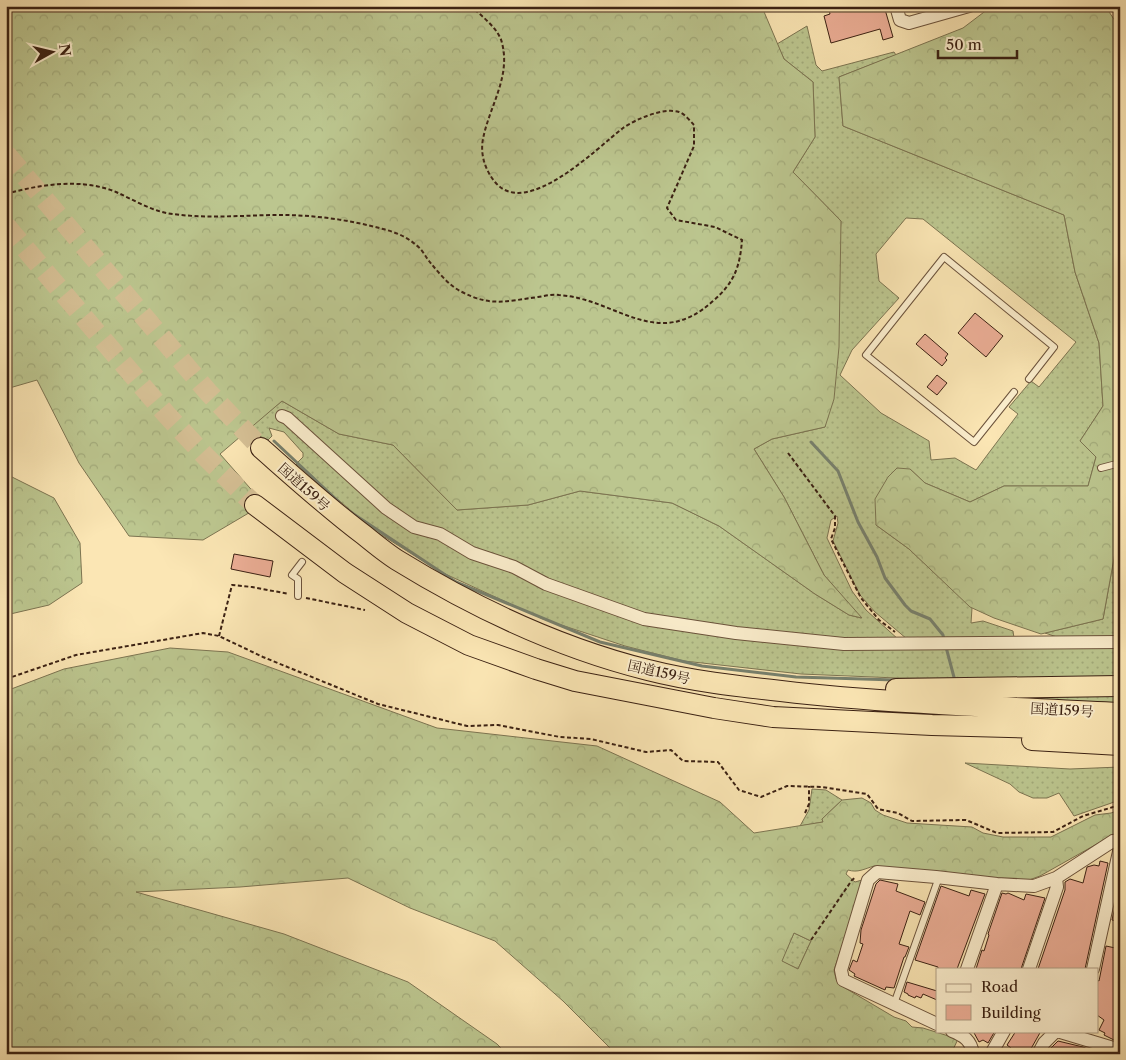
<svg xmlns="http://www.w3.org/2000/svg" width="1126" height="1060" font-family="'Libre Caslon Text','Noto Serif JP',serif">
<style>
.grass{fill:url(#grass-dots);stroke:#7c7451;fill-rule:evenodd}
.forest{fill:url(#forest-crowns);stroke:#7c7451;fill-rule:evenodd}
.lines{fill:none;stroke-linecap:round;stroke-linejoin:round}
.stream{stroke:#77806d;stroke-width:3}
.building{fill:#ecae96;stroke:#3b2113}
.trunk-tunnel{stroke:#d5bf94;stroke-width:20;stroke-dasharray:20 10;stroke-linecap:butt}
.service-casing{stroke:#6b523b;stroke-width:8}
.minor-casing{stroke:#6b523b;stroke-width:14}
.trunk-casing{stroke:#3b2113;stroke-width:22}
.path{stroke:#3b2113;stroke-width:2;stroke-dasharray:4 2.5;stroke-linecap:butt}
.service{stroke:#fcefce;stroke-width:6}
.minor{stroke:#fcefce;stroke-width:12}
.trunk{stroke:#fbe6b4;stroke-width:20}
.labels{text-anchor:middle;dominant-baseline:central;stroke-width:4;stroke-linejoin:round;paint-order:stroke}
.street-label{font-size:14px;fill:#3b2113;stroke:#fcefce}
</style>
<defs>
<pattern id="grass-dots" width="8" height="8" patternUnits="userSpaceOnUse" patternTransform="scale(1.25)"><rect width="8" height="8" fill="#bcc68f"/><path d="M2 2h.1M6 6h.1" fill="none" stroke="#a2aa7a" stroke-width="1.8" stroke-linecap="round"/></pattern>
<pattern id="forest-crowns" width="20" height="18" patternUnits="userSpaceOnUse" patternTransform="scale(1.25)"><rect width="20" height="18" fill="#bcc68f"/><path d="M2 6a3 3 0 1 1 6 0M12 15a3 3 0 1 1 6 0" fill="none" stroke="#a2aa7a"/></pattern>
</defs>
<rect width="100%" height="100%" fill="#fbe6b4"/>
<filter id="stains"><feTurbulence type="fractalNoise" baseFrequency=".004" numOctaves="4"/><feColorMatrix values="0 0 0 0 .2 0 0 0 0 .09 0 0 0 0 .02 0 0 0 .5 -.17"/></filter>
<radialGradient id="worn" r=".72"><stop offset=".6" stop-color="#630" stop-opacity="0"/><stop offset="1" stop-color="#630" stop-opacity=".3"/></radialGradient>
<path class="grass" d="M807,26L816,65L822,71L894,52L896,55L839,77L843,126L1064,215L1075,272L1099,343L1103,406L1080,441L1096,457L1088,486H1004L970,502L925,483L910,469L876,525L909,549L972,608L971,623L983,621L1013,631L1014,638L907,639L875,612L860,595L833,541L838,523L837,516L831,520L827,538L852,591L866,610L899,640H850L665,619L601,600L406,520L284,421L334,469L394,517L432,535L617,612L751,639L1120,647V679L897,678L801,674L684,661L625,646L543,619L441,572L375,531L296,464L303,457V453L284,432L269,428L272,436L268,440L247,430L282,401L339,434L393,445L457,510L528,505L580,491L672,503L719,526L815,594L849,615L861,618L824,575L784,497L754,449L772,439L825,427L841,221L793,172L815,137L813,82L784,59L777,44ZM906,218L923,219L1076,342L1039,387L1031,381L1009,407L1018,414L976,470L955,458L931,460L929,441L881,413L840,375L852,350L899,298L879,281L876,254Z
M1120,525V639L1060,638L1045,633L1103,619Z
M1120,694V703L1029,700L1030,697Z
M965,763L1070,769L1120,767V800L1074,816L1059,793L1047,798H1033L1019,792L1010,784Z
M812,789L826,790L842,800L822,819L823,822L800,826L809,810Z
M794,933L811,941L798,969L781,961Z"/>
<path class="forest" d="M6,6L762,7L784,59L813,82L815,137L793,172L841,221L839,347L834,399L825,427L772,439L754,449L784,497L824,575L862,618L849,615L815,594L719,526L672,503L580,491L528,505L457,510L393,445L339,434L282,401L220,454L264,504L203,540L129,536L79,463L37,380L6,389Z
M992,6H1105L1120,28V525L1103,619L1041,634L994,618L970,607L909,549L876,525L875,499L888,477L897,468L910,469L925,483L970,502L1004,486H1088L1096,457L1080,441L1103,406L1099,343L1075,272L1064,215L843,126L839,77L963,28Z
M6,474L54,498L80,543L82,583L49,605L6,615Z
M170,648L228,652L437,728L597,746L720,802L754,833L823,822L822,819L842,800L862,798L871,803L875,810L883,815L907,823L972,827L983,833L1003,837H1051L1095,815L1111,813L1120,810V831L1040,876L1029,880H1020L874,866C864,869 858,873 848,870L846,874L855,882L862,880L861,889L834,970L836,979L840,985L894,1017L906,1021L912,1027L923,1028L958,1039L951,1054H616L563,1001L495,941L410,908L348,878L240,887L136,892L284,934L408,982L497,1044L507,1054H6V691L64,669ZM794,933L811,941L798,969L782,961Z"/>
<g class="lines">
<path class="stream" d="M274,441L339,502
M811,442L838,471L858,522L877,557L885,578L905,605L911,611L930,619L943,635L944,639
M343,507L456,582L600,642L702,666L796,677L896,680
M946,647L955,681"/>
</g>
<path class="building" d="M828,6H884L893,37L883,40L880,29L831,43L824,16L830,14Z
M975,313L1003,336L986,357L958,333Z
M925,334L948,354L945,358L947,360L942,366L916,344Z
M937,375L947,383L937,395L927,387Z
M234,554L273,561L270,577L231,569Z
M1100,861L1108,863L1085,969H1038L1065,890V882L1070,879L1083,883L1087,867L1094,865L1099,866Z
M880,880L898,884L896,891L925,902L920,915L910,911L899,944L909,947L905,957H904L894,988L886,987L885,990L854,976L855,974L849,970L853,960L857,962L863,944L860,943L861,930L876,884Z
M941,886L969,896L971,890L985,894L957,969H938V967L915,960Z
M1120,886V922L1112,920Z
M1002,893L1006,894L1008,893L1024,900L1026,894L1045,898L1021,969H976L982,950L984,951L989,935L988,934Z
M1106,946L1120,949V1029L1114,1040L1104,1035L1105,1033L1099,1030L1104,1020L1097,1015V980L1099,981Z
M907,982L937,991V1000L923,994L921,998L916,996L915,998L908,995V994L904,992Z
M973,1031H995L988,1043L983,1040L979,1042Z
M1016,1031H1041L1028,1054H1007L1011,1048L1007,1045Z
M1058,1041L1083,1047L1098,1054H1066L1051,1048Z"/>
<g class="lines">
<path class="trunk-tunnel" d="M6,154L208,392L261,448
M6,226L166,414L207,458L255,505"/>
<defs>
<path id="service" d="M1014,392L974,442L866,355L944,257L1054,347L1029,379
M1101,468L1120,463
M298,596V579L292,575L302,562
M894,1004L939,877"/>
<path id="minor" d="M896,6L900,20L909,23L969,6
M1117,6L1120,9
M282,416L287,418L386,508L414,527L440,534L472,553L514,567L546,584L644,619L736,633L844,644L1120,642
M967,969L997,884
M1029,969L1057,887L1056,878
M1093,969L1120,847
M937,1024L843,980L841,970L868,880L877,872L936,877L997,884L1034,886L1056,878L1113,841L1120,840
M952,1031C964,1036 971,1040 973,1054
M1057,1031L1120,1050
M991,1054L1004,1031
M1038,1054L1044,1043L1056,1031"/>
<path id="trunk" d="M261,448C295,478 328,508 364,535C375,544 386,553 397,560C475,608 560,648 648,670C691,681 736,686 781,691C893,704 1007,707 1120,713
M255,505L345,573L407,613L469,645L536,669L575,681L714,708L773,717L932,725L1120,730
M896,689L1120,686
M1032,740L1120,745"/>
</defs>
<use href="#service" class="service-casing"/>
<use href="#minor" class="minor-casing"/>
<use href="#trunk" class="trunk-casing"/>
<path class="path" d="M6,194C41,184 82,178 116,192C134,200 153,212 173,214C209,219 245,215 281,215C315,215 350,220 383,229C395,232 407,237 416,245C422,249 425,256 429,261C438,272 449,286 462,292C491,307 507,301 538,297C545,296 552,294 559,295C617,299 657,352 713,301C734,283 740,267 742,240L715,227L676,220L667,208L694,146V125C690,121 685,114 679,112C664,107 636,119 623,128C597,148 526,220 495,182C485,170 480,154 483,139C489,107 511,77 502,43C499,29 481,15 470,6
M788,453L835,516V528L831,539L861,598L879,620L895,632
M306,598L365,610
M219,636L232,585L252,587L289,594
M6,679L76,655L203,633L219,636L263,657L378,704L467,726L498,725L560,737L591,739L646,752L671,750L683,761L718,762L739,790L761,797L787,786L822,787L867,794L878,809L898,813L912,821L966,820L997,833L1053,832L1083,816L1120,805
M805,813L809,804V786
M811,940L852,880L856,877"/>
<use href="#service" class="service"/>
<use href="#minor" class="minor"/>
<use href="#trunk" class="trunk"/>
</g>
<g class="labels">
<g class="street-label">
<text transform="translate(304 487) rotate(42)">国道159号</text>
<text transform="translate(659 672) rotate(13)">国道159号</text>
<text transform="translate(1062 710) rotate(3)">国道159号</text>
</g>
</g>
<rect width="1126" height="1060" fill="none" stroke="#fbe6b4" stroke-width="25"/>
<rect x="8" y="8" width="1111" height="1045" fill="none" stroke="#3b2113" stroke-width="2.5"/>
<rect x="12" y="12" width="1101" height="1035" fill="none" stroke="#3b2113"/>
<rect x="936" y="968" width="162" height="65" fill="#fcefce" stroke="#af9d83"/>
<rect x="946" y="984" width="25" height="8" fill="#fcefce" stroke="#af9d83"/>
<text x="981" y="992" font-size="15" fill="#3b2113">Road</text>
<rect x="946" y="1005" width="25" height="15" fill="#ecae96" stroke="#af9d83"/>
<text x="981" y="1018" font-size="15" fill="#3b2113">Building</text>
<g transform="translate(52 52) rotate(82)" stroke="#fcefce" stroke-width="4" paint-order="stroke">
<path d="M0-4L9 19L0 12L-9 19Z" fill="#3b2113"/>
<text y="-8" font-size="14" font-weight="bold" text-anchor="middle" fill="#3b2113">N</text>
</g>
<path d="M938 50v8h79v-8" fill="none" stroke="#3b2113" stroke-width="2.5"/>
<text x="946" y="50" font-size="15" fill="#3b2113" stroke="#fcefce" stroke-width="4" paint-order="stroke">50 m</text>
<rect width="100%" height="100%" filter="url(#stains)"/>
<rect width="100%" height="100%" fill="url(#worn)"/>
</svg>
